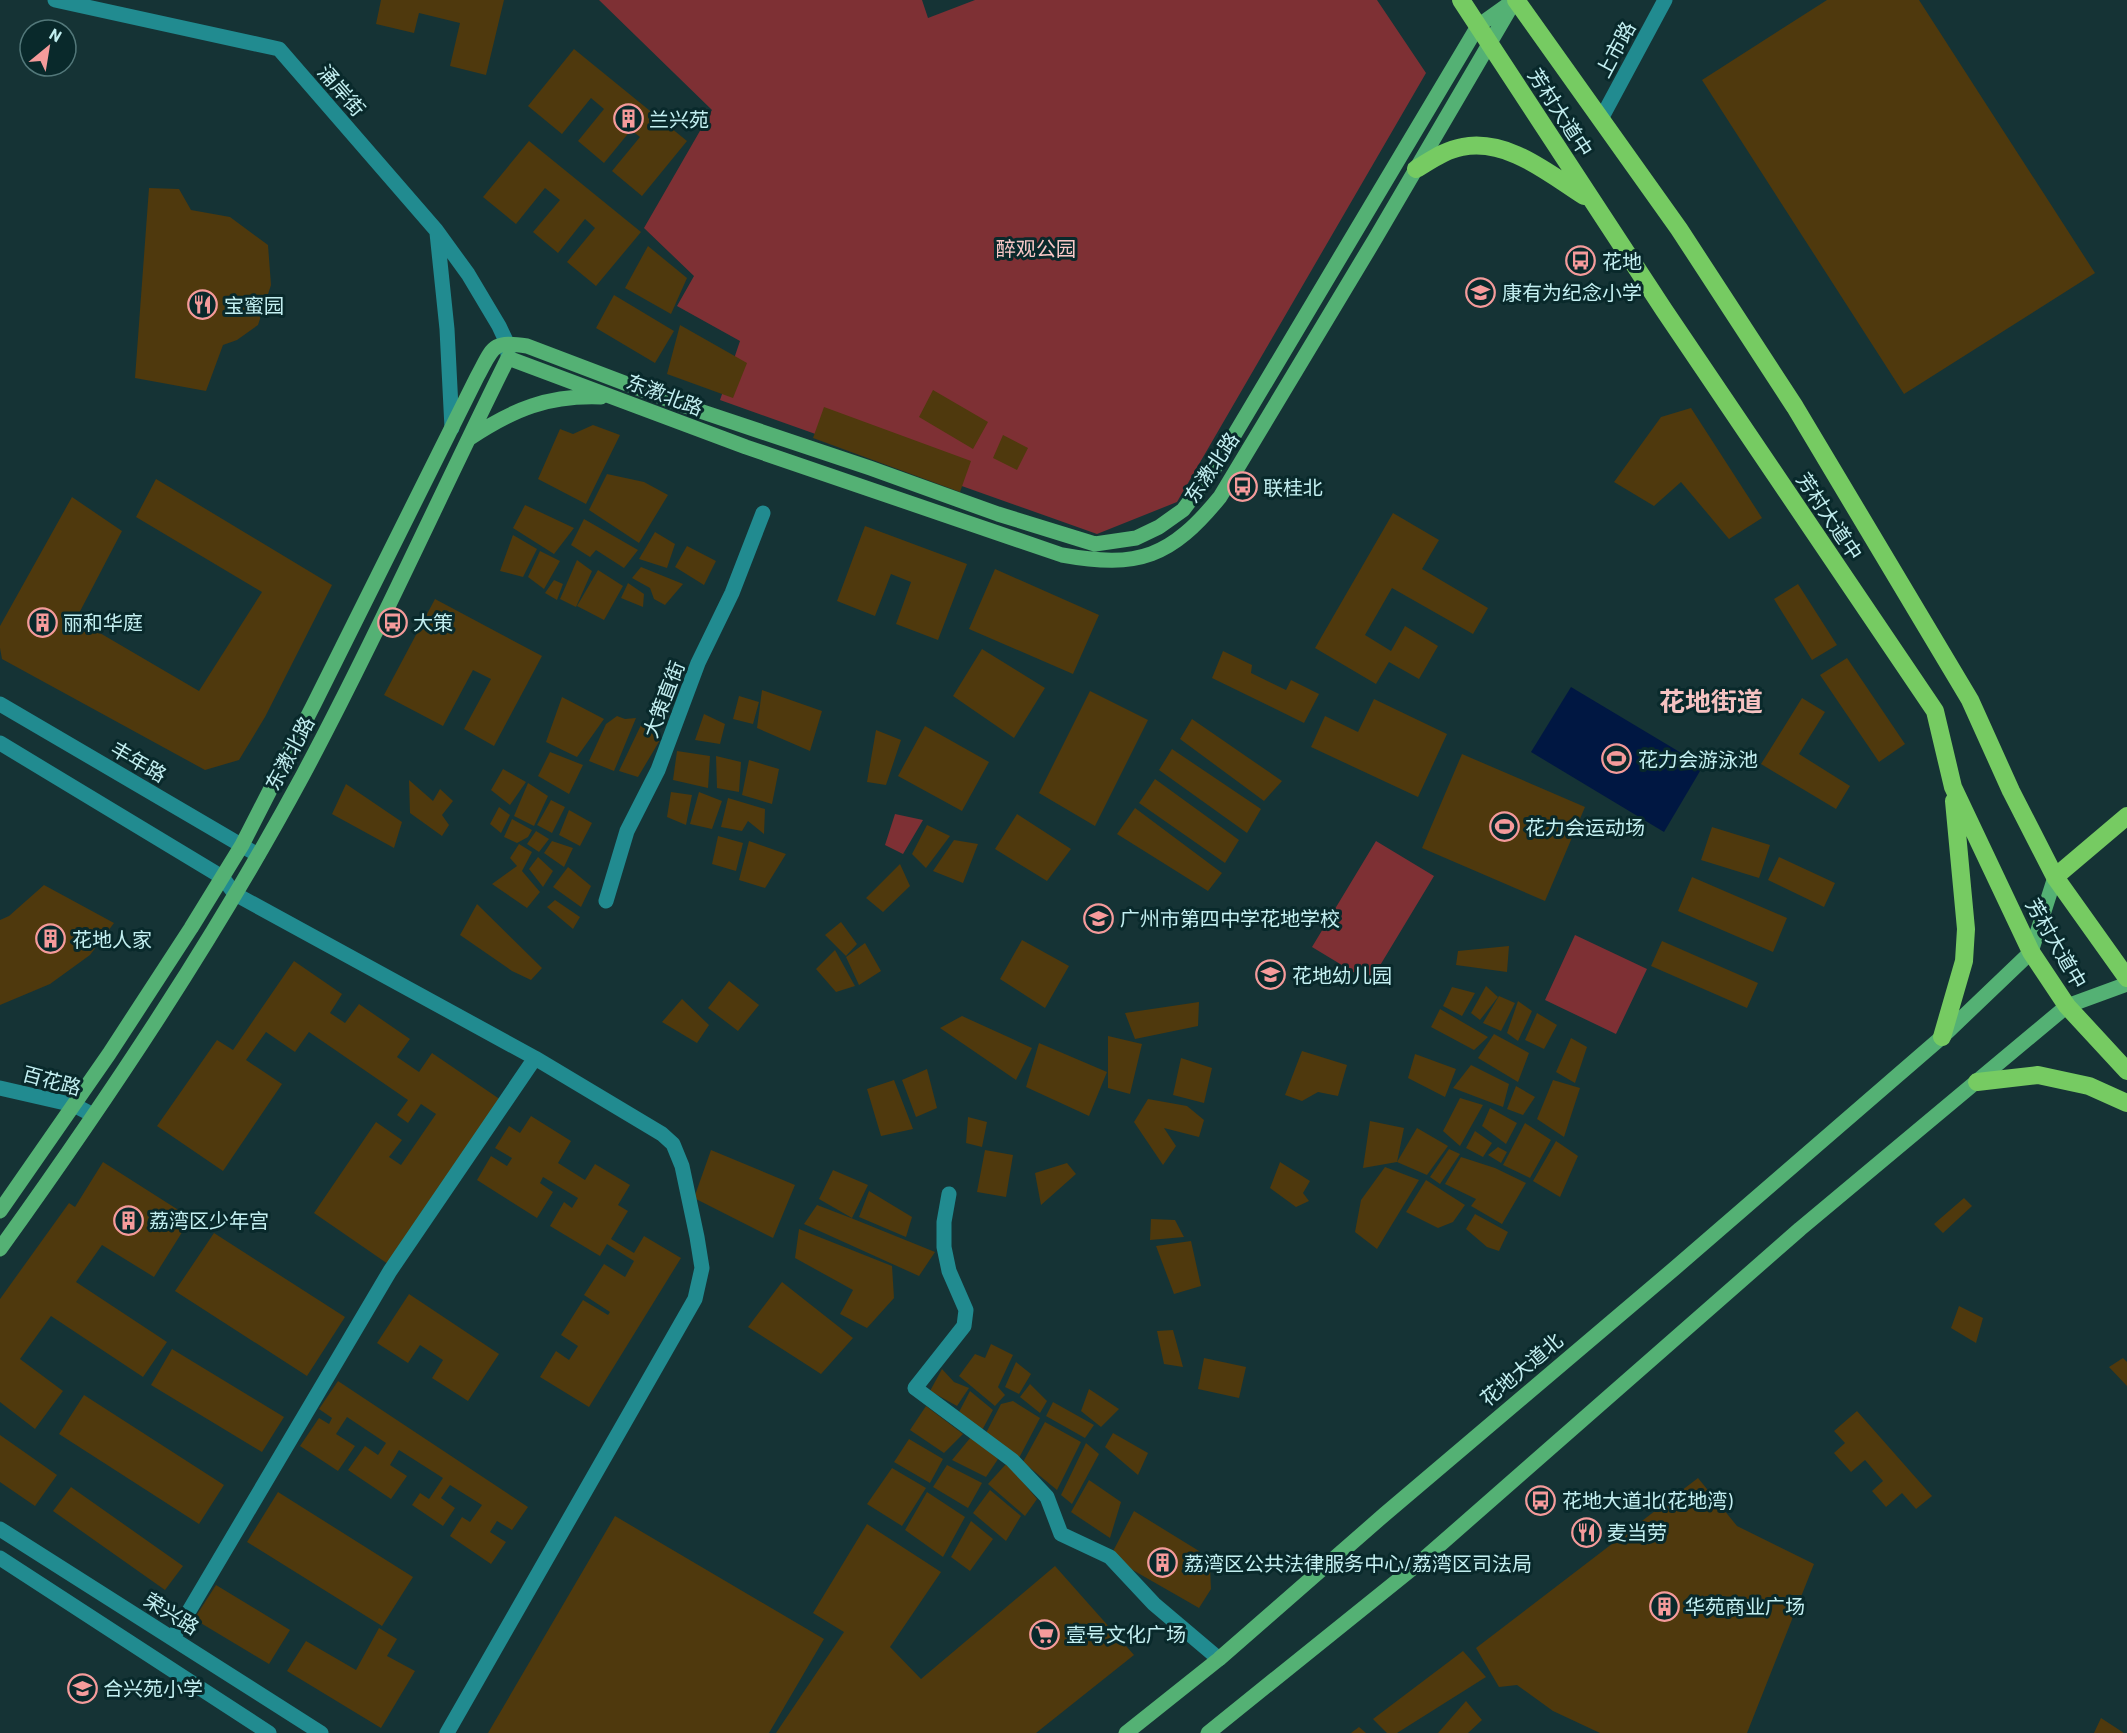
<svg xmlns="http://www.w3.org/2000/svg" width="2127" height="1733" font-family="Barlow,'Noto Sans SC',sans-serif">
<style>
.green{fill:#7e3034}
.water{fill:#001742}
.building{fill:#4f390d}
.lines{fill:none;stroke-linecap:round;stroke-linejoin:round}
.minor{stroke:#218b90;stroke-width:15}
.major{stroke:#54b174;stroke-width:15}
.highway{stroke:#76cb62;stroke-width:18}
.labels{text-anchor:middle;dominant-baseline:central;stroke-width:6;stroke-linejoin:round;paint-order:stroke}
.street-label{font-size:20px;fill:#c3eff1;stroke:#09292b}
.poi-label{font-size:20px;fill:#c3eff1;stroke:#09292b;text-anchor:start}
.park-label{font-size:20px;fill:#f9c8c7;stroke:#09292b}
.district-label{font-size:26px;font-weight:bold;fill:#f6c2c1;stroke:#09292b}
</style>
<rect width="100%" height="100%" fill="#153335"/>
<path class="green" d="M599,0H922L928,18L975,0H1377L1426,73L1177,502L1097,534L720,400L740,341L677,306L694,276L644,228L712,110Z
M895,814L923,820L903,854L885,845Z
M1376,841L1434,876L1370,982L1312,947Z
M1575,935L1647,969L1616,1034L1545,1000Z"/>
<path class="water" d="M1571,687L1703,766L1664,832L1531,752Z"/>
<path class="building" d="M381,0H504L486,75L450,66L460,23L419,13L414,33L376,24Z
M1827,0H1919L2095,273L1904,394L1702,80Z
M574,49L687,141L642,196L612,171L640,137L631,130L604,163L578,141L604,109L591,98L562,134L528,106Z
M529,141L641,232L596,286L567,262L595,228L585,219L558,253L533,232L560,200L545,188L516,224L483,197Z
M149,188L179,189L191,210L230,217L268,245L271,285L258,325L237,340L223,345L206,391L135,378Z
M648,246L687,278L671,314L625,288Z
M614,295L674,331L655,363L596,328Z
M680,325L747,363L733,398L667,374Z
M933,390L988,422L973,449L919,417Z
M824,407L971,461L960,492L813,438Z
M1691,408L1762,518L1729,539L1681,482L1654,506L1614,482L1661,417Z
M593,425L620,435L586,504L538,479L560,429L573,434Z
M1003,435L1028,448L1017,470L993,458Z
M607,474L644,482L668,495L639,543L589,510Z
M156,479L332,585L265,717L239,760L205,770L2,659L0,648V626L72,497L122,531L76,619L199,691L262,592L136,517Z
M525,505L574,528L554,554L513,528Z
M1393,513L1439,540L1422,569L1488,608L1473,634L1392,588L1365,635L1391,651L1405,626L1438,646L1419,679L1389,662L1376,684L1315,648Z
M584,519L638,550L624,568L596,550L590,557L571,545Z
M865,526L967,564L938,640L896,624L911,582L891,574L875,616L837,601Z
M655,532L675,544L667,568L639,559Z
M513,535L537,549L523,577L500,571Z
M687,546L716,561L704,585L675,567Z
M540,551L560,561L544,589L528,577Z
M577,560L592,571L576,607L560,599Z
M641,567L683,584L665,605L654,599L650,588L632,578Z
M995,569L1099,615L1073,674L969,629Z
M598,570L623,586L604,620L577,606Z
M554,580L563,584L557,600L545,593Z
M628,583L644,594L643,607L621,598Z
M1798,584L1837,645L1812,660L1774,599Z
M435,599L542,656L494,746L464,729L491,679L473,670L443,726L384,695Z
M982,649L1045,688L1014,738L953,696Z
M1223,651L1252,665L1251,673L1286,690L1291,680L1319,694L1304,723L1212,678Z
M1847,658L1905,744L1879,762L1820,675Z
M762,690L822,711L810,751L757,728Z
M1090,691L1148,720L1095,826L1039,793Z
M739,696L759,702L753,724L733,719Z
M562,697L604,719L577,757L546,742Z
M1802,698L1825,712L1799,754L1850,786L1836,809L1761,764Z
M1374,699L1447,734L1418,797L1311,747L1325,716L1358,732Z
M704,714L725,724L720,744L695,740Z
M617,716L625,719L636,718L614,771L589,761L606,724Z
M1192,719L1282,781L1264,801L1180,739Z
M641,725L660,740L638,777L619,771Z
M925,726L989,762L962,811L898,776Z
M876,730L901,740L886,785L867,782Z
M1172,749L1261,809L1247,833L1159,770Z
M677,751L710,756L708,788L673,780Z
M550,752L583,765L569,794L538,776Z
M1462,754L1585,807L1545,901L1422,848Z
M716,756L741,762L739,792L717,788Z
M749,760L779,769L772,804L742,795Z
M503,769L526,782L510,805L491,790Z
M1155,779L1239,840L1225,863L1139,803Z
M409,780L433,801L440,789L453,801L442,815L449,825L442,836L410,813Z
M528,783L548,796L534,826L514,816Z
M346,784L402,822L394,848L332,814Z
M671,792L692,795L686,825L667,817Z
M699,792L722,801L712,829L690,824Z
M728,798L765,809L764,834L748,821L742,831L721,827Z
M551,800L565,807L552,833L537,825Z
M499,807L510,815L501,833L490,824Z
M1135,808L1222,873L1208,891L1117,834Z
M569,810L592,823L580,846L559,835Z
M1017,814L1071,849L1047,881L995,849Z
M512,819L532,830L528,837L517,843L504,837Z
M927,825L950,836L926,868L912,854Z
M1712,827L1770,845L1759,878L1701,860Z
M536,831L549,839L539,852L527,844Z
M718,836L743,843L736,871L712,864Z
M954,840L978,844L963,883L933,871Z
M552,841L573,848L564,867L544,853Z
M749,841L786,854L765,888L739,880Z
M519,844L532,852L522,871L540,892L527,908L492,884L517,866L510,858Z
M538,857L553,871L543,887L529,869Z
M1779,857L1835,883L1824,907L1768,880Z
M900,864L910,886L883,912L866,898Z
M568,867L591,886L581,907L553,887Z
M1692,877L1787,918L1773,952L1678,911Z
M44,885L114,923L90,955L50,984L0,1005V920L9,916Z
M555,900L580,917L573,929L547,907Z
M477,904L542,968L531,980L512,971L460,935Z
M841,922L857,944L846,956L825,935Z
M1022,940L1069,966L1045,1008L1000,979Z
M1662,941L1758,983L1747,1008L1651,966Z
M865,943L881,971L859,985L846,957Z
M1509,946L1507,972L1456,965L1458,951Z
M835,950L855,986L836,992L816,969Z
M294,961L342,994L330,1013L345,1023L359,1004L410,1039L397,1057L419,1072L432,1053L501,1100L388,1264L314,1213L376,1122L402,1140L389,1157L401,1165L436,1114L421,1104L408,1123L397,1115L408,1100L309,1032L295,1052L266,1032L246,1060L282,1084L223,1171L157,1126L217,1040L233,1050Z
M729,981L759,1005L738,1031L708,1008Z
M1486,986L1498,997L1480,1020L1471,1013Z
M1452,987L1475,993L1462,1016L1443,1006Z
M1499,996L1515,1003L1501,1031L1483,1023Z
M682,999L709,1025L697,1043L662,1022Z
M1518,1001L1532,1011L1518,1041L1507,1033Z
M1199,1002L1198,1026L1135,1039L1125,1013Z
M1440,1009L1488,1037L1474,1050L1431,1027Z
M1537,1013L1557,1025L1544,1049L1525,1040Z
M962,1016L1032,1048L1016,1080L940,1028Z
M1494,1034L1529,1053L1518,1082L1478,1058Z
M1108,1036L1142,1044L1130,1094L1108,1088Z
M1571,1038L1587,1047L1575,1083L1556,1072Z
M1039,1043L1107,1072L1089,1116L1026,1087Z
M1302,1051L1347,1065L1338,1096L1318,1092L1302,1101L1285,1095Z
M1415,1054L1456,1069L1445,1097L1408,1078Z
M1181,1058L1212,1068L1204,1103L1173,1095Z
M1471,1065L1509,1084L1503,1107L1453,1088Z
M927,1069L937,1108L916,1117L902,1080Z
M894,1080L913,1129L881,1136L867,1089Z
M1553,1080L1580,1088L1564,1137L1537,1119Z
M1516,1086L1535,1097L1523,1115L1507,1109Z
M1460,1098L1483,1105L1460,1146L1443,1131Z
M1148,1099L1187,1106L1204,1120L1199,1137L1164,1128L1176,1146L1163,1165L1134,1122Z
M1490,1108L1517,1123L1506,1144L1482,1126Z
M531,1116L571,1141L558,1163L585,1180L595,1164L630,1185L618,1205L628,1211L611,1239L634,1253L644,1236L681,1258L589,1407L540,1377L556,1351L569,1360L578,1346L561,1335L583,1300L608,1315L610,1312L584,1295L604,1264L625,1277L634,1261L607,1244L600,1256L550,1226L564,1202L572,1208L578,1198L543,1177L540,1183L553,1192L537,1218L477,1180L491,1156L507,1166L512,1158L495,1148L509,1126L520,1133Z
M968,1117L987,1122L982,1147L966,1143Z
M1370,1121L1404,1128L1397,1162L1417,1128L1448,1146L1427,1175L1397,1162L1363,1168Z
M1525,1123L1551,1140L1530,1178L1503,1165Z
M1475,1131L1492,1143L1483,1157L1466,1148Z
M1556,1141L1578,1156L1560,1197L1533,1181Z
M1498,1147L1507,1152L1501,1163L1488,1155Z
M1449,1149L1460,1154L1440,1184L1430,1177Z
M711,1150L795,1185L773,1238L694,1198Z
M985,1150L1013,1155L1006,1197L977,1192Z
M1461,1157L1495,1168L1526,1183L1502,1224L1471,1206L1476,1199L1445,1184Z
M103,1162L191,1218L154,1277L102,1245L76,1282L167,1342L143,1377L51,1316L20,1359L63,1391L35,1429L0,1402V1299L69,1203L75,1207Z
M1280,1162L1310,1181L1303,1193L1309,1201L1296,1207L1270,1188Z
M1067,1163L1076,1174L1041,1205L1035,1173Z
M1385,1167L1419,1180L1377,1249L1355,1232L1361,1200Z
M833,1170L868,1185L852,1218L819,1199Z
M1426,1180L1465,1205L1453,1222L1438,1228L1406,1212Z
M869,1191L912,1217L906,1237L859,1217Z
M1964,1198L1972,1206L1943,1233L1934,1224Z
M817,1205L851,1218L935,1252L919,1276L804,1224Z
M1475,1214L1508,1232L1499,1251L1487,1247L1466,1229Z
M1151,1219L1175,1220L1184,1237L1150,1240Z
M799,1229L892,1266L894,1298L867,1328L840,1314L853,1290L795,1258Z
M214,1233L345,1317L307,1376L175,1291Z
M1191,1241L1201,1286L1174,1294L1156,1246Z
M782,1282L853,1338L821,1374L748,1327Z
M409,1294L499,1354L468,1401L432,1378L443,1360L420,1345L408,1363L377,1343Z
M1959,1306L1983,1318L1976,1343L1951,1328Z
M1173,1330L1183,1367L1164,1364L1157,1331Z
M991,1344L1013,1355L998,1387L1005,1395L995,1406L959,1376L975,1354L985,1358Z
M172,1349L284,1417L262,1452L151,1385Z
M1204,1358L1246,1367L1239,1398L1198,1389Z
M2123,1358L2127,1362V1386L2109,1367Z
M1016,1362L1031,1374L1019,1394L1005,1387Z
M942,1369L954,1382L969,1388L957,1406L930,1391Z
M338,1381L528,1507L512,1530L497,1521L490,1532L506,1542L491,1564L450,1536L462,1517L470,1522L482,1505L450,1485L441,1498L455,1508L443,1526L412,1505L420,1493L429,1499L443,1478L399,1450L390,1465L407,1476L391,1499L348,1470L365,1446L378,1455L386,1443L347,1417L336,1434L355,1446L338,1471L300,1446L319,1418L329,1424L332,1418L319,1409Z
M1030,1384L1047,1401L1040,1413L1020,1397Z
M1089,1389L1119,1409L1101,1427L1081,1411Z
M970,1391L993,1410L981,1432L959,1412Z
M84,1395L224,1485L199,1524L59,1434Z
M1013,1401L1040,1418L1018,1460L986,1433L1001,1404Z
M1053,1402L1094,1425L1085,1438L1046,1416Z
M926,1406L963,1434L944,1453L910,1430Z
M1857,1411L1932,1496L1916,1509L1902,1493L1886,1507L1872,1491L1883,1481L1865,1460L1851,1472L1834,1453L1845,1443L1834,1431Z
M1045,1422L1081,1442L1057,1490L1023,1462Z
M1113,1433L1148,1453L1138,1475L1105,1447Z
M0,1435L57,1475L35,1506L0,1482Z
M971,1437L998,1459L986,1477L952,1460Z
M909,1439L943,1459L930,1483L894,1462Z
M1086,1443L1099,1454L1072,1504L1061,1495Z
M1007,1463L1037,1499L1025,1516L988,1484Z
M947,1465L982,1483L968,1508L933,1487Z
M892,1468L926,1488L902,1526L867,1504Z
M1698,1478L1737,1526L1814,1564L1747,1733H1600L1553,1711L1517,1685L1499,1687L1476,1648Z
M1089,1480L1121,1502L1110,1538L1071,1512Z
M71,1487L183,1566L165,1590L53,1511Z
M990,1490L1021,1516L1006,1541L973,1513Z
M278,1492L413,1577L382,1626L247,1542Z
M927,1492L965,1517L943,1557L905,1530Z
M1134,1511L1199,1551L1210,1568L1211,1589L1199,1608L1110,1557Z
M615,1516L824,1639L769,1733H488Z
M971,1521L993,1539L970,1571L951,1557Z
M867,1524L941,1572L890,1647L921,1679L1055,1566L1134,1655L1036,1733H776L844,1632L813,1613Z
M216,1585L290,1630L269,1664L194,1619Z
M379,1628L397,1639L387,1656L415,1671L381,1728L287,1671L306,1641L356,1670Z
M1463,1651L1486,1677L1397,1733H1387L1373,1719Z
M1466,1701L1482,1720L1468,1733H1438Z
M2101,1718L2124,1733H2094Z
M1359,1727L1366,1733H1351Z"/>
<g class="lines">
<path class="minor" d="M55,0L279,49L436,230L468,274L499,326L507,343L508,355
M1601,119L1665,0
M437,233L447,329L452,428
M0,704L258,855
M0,743L222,877L235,894L535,1058L662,1134L673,1144L682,1166L697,1237L702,1268L695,1299L447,1733
M606,901L627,831L658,770L698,663L732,593L763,513
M0,1088L74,1105L93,1115
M949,1194L944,1222V1247L949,1271L966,1310L964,1326L915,1388L1012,1460L1047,1497L1061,1534L1110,1557L1154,1604L1219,1659
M0,1529L321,1733
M0,1558L269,1733
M173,1638L390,1271L535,1058"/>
<path class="major" d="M470,438C514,409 548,395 601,397
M0,1211L109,1054L191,928L242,845L314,704L477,377C493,348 491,340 527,346L685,406L870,468L998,514L1095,544L1136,538L1159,527L1183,510L1214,469L1478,26L1509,4
M0,1249C109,1097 214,940 303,775C376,638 439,497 508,358L746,447L1062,555C1139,569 1171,557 1220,497L1375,239L1515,0
M1126,1733L1219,1659L1385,1514L1675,1268L1942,1037L2031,952L2055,877
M1208,1733L1418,1564L1800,1229L2067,1006L2127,984"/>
<path class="highway" d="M1461,0L1664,310L1935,711L1953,787L2031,952L2067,1006L2127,1071
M1516,0L1679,229L1795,407L1970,700L2011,791L2055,877L2127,978
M1416,169C1430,161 1445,150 1462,147C1507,138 1548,173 1584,196
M2055,877L2127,816
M1942,1037L1964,961L1966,929L1954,801
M1977,1082L2038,1075L2089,1086L2127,1103"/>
</g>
<defs>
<symbol id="building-ring" viewBox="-11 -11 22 22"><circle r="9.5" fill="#09292b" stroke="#f59b9b" stroke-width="1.5"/><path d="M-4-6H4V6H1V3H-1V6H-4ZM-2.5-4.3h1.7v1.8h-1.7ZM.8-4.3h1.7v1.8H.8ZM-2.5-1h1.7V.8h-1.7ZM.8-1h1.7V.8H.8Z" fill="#f59b9b"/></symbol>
<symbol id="bus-ring" viewBox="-11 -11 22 22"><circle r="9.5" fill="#09292b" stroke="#f59b9b" stroke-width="1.5"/><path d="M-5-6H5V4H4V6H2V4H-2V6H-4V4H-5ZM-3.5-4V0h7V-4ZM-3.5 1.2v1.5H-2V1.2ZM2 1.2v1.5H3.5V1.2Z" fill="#f59b9b"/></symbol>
<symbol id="school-ring" viewBox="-11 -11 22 22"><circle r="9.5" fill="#09292b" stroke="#f59b9b" stroke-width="1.5"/><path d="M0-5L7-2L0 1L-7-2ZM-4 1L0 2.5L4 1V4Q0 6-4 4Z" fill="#f59b9b"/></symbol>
<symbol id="restaurant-ring" viewBox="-11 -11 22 22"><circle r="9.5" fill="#09292b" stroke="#f59b9b" stroke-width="1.5"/><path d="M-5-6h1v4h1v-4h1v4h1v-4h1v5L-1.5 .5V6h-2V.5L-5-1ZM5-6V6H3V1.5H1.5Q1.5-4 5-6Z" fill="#f59b9b"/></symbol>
<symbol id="stadium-ring" viewBox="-11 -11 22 22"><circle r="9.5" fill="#09292b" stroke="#f59b9b" stroke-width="1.5"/><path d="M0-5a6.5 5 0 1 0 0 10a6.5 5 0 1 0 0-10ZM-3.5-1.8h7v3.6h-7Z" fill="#f59b9b"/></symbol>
<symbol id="supermarket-ring" viewBox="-11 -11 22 22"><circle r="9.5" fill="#09292b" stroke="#f59b9b" stroke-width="1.5"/><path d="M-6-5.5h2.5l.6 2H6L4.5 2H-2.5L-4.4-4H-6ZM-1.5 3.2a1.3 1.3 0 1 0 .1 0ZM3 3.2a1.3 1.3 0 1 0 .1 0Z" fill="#f59b9b"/></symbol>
</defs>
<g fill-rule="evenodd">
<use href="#building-ring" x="612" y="102" width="33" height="33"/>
<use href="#bus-ring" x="1564" y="244" width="33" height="33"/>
<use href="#school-ring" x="1464" y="276" width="33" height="33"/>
<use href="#restaurant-ring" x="186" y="288" width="33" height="33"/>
<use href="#bus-ring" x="1226" y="470" width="33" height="33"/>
<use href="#building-ring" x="26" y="606" width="33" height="33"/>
<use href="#bus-ring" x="376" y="606" width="33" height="33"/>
<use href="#stadium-ring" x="1600" y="742" width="33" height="33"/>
<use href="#stadium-ring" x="1488" y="810" width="33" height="33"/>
<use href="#school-ring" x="1082" y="902" width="33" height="33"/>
<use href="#building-ring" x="34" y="922" width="33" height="33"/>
<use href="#school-ring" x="1254" y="958" width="33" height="33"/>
<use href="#building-ring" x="112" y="1204" width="33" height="33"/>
<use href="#bus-ring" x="1524" y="1484" width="33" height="33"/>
<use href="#restaurant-ring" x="1570" y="1516" width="33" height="33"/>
<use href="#building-ring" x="1146" y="1546" width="33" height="33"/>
<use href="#building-ring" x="1648" y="1590" width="33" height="33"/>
<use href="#supermarket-ring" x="1028" y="1618" width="33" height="33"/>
<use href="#school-ring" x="66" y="1672" width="33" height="33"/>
</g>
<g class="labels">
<g class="street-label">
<text transform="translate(1615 49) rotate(-62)">上市路</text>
<text transform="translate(342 90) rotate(49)">涌岸街</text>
<text transform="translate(1561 112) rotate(57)">芳村大道中</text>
<text transform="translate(665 394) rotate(21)">东漖北路</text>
<text transform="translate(1211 467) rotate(-56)">东漖北路</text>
<text transform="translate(1830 516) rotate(56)">芳村大道中</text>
<text transform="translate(663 699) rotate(-69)">大策直街</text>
<text transform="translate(289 753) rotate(-62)">东漖北路</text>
<text transform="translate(139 761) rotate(30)">丰年路</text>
<text transform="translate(2057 943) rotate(60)">芳村大道中</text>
<text transform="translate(52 1080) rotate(15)">百花路</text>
<text transform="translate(1521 1369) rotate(-40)">花地大道北</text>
<text transform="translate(172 1613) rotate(32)">荣兴路</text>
</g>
<g class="poi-label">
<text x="649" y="119">兰兴苑</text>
<text x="1602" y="261">花地</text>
<text x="1502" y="292">康有为纪念小学</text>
<text x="224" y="305">宝蜜园</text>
<text x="1263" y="487">联桂北</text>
<text x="63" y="622">丽和华庭</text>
<text x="413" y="622">大策</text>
<text x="1638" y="759">花力会游泳池</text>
<text x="1525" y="827">花力会运动场</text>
<text x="1120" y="918">广州市第四中学花地学校</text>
<text x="72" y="939">花地人家</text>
<text x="1292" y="975">花地幼儿园</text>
<text x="149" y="1220">荔湾区少年宫</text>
<text x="1562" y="1500">花地大道北(花地湾)</text>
<text x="1607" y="1532">麦当劳</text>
<text x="1184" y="1563">荔湾区公共法律服务中心/荔湾区司法局</text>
<text x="1685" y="1606">华苑商业广场</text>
<text x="1066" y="1634">壹号文化广场</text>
<text x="103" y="1688">合兴苑小学</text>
</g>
<g class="park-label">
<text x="1036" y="248">醉观公园</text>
</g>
<g class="district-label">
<text x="1711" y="700">花地街道</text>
</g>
</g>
<g transform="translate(48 48) rotate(30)"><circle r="28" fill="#09292b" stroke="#53787a" stroke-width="1.5"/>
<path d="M0-4.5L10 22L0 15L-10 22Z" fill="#f59b9b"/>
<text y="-9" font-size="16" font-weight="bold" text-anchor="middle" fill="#c3eff1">N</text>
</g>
</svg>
